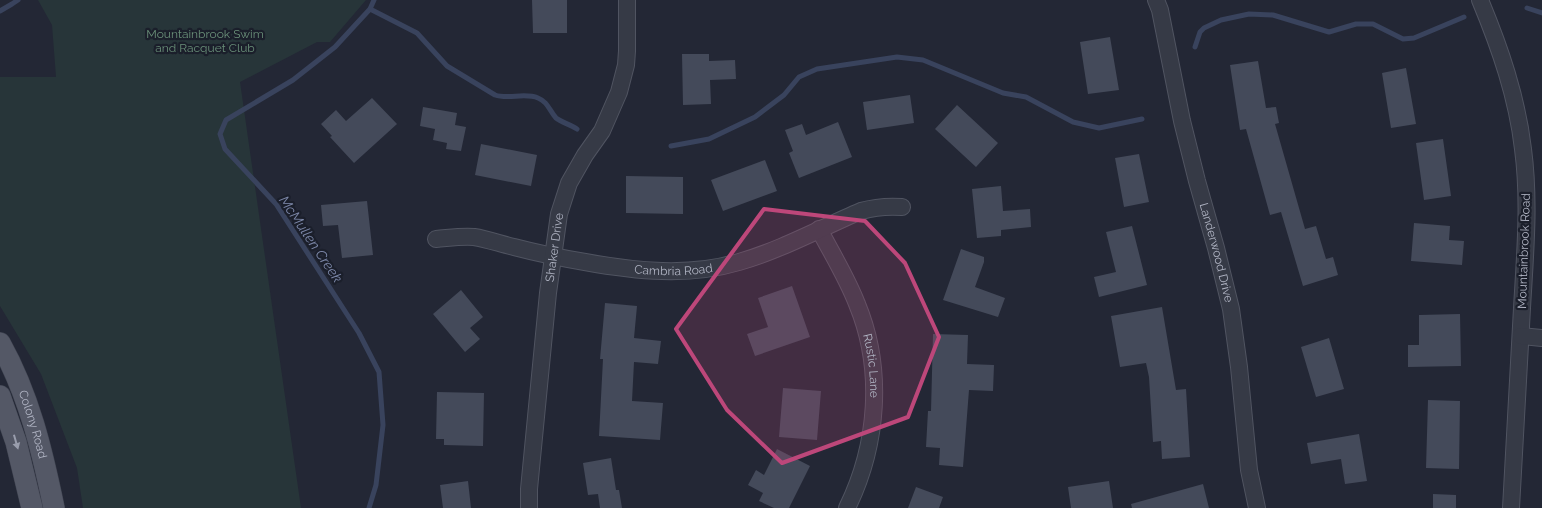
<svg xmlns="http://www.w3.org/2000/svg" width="1542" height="508" font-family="Raleway,sans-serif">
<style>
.green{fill:#273539}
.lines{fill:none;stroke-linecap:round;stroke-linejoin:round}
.stream{stroke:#39435d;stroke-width:5}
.building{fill:#444a5a}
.minor-casing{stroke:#505461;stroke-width:18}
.major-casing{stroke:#3f4350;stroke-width:22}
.minor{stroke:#363a46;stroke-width:16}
.major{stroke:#545866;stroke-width:21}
.oneway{fill:#999dac}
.marked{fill:#bd477a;fill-opacity:0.2;stroke:#bd477a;stroke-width:4;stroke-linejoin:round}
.labels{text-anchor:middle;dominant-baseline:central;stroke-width:4.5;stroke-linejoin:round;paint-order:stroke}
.park-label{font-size:12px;fill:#6a9079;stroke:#1b1f2b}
.street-label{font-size:12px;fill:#b0b4c3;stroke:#1b1f2b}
.water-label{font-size:14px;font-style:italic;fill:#7c87a8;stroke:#1b1f2b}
</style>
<rect width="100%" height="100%" fill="#232735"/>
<path class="green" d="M38,0H366L330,42H317L240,82L301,508H83L77,468L41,374L0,306V77H56L52,25Z"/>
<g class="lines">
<path class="stream" d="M1527,8L1542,13
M370,9L417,33L447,66L495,95C509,100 524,92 538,98C548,102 549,110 556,118C561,122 571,125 577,129
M0,11L12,4L18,0
M1195,47L1200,32L1204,28L1221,20L1249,14L1273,15L1329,32L1356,24H1373L1403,39L1414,38L1464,17
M671,146L709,139L755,117L784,95L799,77L817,69L897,57L923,60L1003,93L1026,97L1073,122L1099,128L1142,119
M369,508L376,485L383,425L379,372L359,333L276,204L225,149L220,134L226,120L293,80L335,47L370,9L374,0"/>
</g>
<path class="building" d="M532,0H567V33H533Z
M1110,37L1119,90L1088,94L1080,42Z
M682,54H709V61L735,60L736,79L710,80L711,104L683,105Z
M1258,61L1266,108L1276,107L1279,123L1275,124L1305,229L1316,226L1326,259L1333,257L1338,275L1303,286L1281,212L1270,215L1246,129L1240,130L1230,65Z
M1406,68L1416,124L1391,128L1382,73Z
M910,95L914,123L867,130L863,102Z
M372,98L397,124L354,163L330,137L332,136L321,124L336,110L346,121Z
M957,105L998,143L976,167L935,129Z
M423,107L457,113L455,125L466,127L461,151L446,149L447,143L433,140L435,129L420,126Z
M838,122L852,157L799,178L789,153L793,151L785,130L802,124L806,135Z
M1443,139L1451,196L1424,200L1416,143Z
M481,144L537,155L531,186L475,175Z
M1139,154L1149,202L1124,207L1115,158Z
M765,160L777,191L723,211L711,180Z
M626,176L683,177V214L626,213Z
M1001,186L1003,211L1030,209L1031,227L1001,230V236L977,238L972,189Z
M367,201L373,255L342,258L338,225L323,226L321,205Z
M1414,223L1450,226L1449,240L1464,241L1462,265L1411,261Z
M1132,226L1147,285L1099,297L1094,277L1116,272L1106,232Z
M961,249L984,257V262L975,287L1005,298L998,317L943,300Z
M792,286L810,337L755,356L747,334L768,327L758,298Z
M461,290L483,317L470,328L480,339L465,352L433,314Z
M605,303L637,306L634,338L661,341L658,364L634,362L632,401L663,403L660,440L599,436L603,359H600Z
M1162,307L1176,390L1186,389L1190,457L1162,459L1161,441L1153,442L1149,377L1146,363L1120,367L1111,316Z
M1460,314L1461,366L1408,367V345H1419V315Z
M933,334L968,335L967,364L994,365L993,391L969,390L963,467L939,465L940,448L926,447L928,411H931Z
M1329,338L1344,389L1316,397L1301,347Z
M783,388L821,391L817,440L779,437Z
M437,392L484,393L483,446L444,445V439H436Z
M1428,400L1460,401L1459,469L1426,468Z
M1359,434L1367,481L1345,484L1341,459L1311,464L1307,443Z
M777,449L810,466L789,508H774L759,501L763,493L748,485L756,470L764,475Z
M611,458L616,490H619L622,508H600L598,494L588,495L583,463Z
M468,481L471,508H443L440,485Z
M1109,481L1113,508H1071L1068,487Z
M1203,484L1209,508H1132L1131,504Z
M916,487L943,497L939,508H908Z
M1433,494L1456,495V508H1433Z"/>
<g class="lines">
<defs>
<g id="minor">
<path id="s1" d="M1156,0L1160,10L1182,121L1197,181L1216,248L1231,309L1239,367L1249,470L1257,508"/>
<path d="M1480,0C1500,48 1517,97 1523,149C1530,202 1525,255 1522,308C1519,374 1515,441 1511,508"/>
<path id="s2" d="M819,229C832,254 847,278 857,304C884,369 878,445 847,508"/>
<path id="s3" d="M436,239C449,238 461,236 474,237C487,239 501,244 514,247C537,253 561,258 585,262C635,271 689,277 739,262C781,250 821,228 861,211C875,207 888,206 902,207"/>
<path d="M1521,336L1542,338"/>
<path id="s4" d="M529,508V489L548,293L559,214L569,183L585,155L602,131L619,92L626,65L627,51V0"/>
</g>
<g id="major">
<path id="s5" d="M0,343C29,395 42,450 54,508"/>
<path d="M0,396L16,442L32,508"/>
</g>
</defs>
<use href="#minor" class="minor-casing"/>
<use href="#major" class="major-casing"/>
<use href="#minor" class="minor"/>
<use href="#major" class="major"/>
</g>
<defs><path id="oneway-solid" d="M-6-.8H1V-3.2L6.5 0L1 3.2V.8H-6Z" transform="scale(1.25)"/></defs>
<use class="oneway" href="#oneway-solid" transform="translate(16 442) rotate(74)"/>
<path class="marked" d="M764,209L865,221L905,263L939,337L908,417L782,463L727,410L676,329Z"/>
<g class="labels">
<g class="park-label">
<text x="205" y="34">Mountainbrook Swim<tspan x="205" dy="14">and Racquet Club</tspan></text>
</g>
<g class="street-label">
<text stroke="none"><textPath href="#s4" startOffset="262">Shaker Drive</textPath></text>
<text transform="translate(1524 251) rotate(-88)">Mountainbrook Road</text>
<text stroke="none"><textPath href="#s1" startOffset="260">Landerwood Drive</textPath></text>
<text stroke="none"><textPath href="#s3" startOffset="241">Cambria Road</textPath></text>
<text stroke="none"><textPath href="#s2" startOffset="148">Rustic Lane</textPath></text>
<text stroke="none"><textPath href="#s5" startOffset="88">Colony Road</textPath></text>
</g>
<g class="water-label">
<text transform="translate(311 239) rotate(56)">McMullen Creek</text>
</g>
</g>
</svg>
